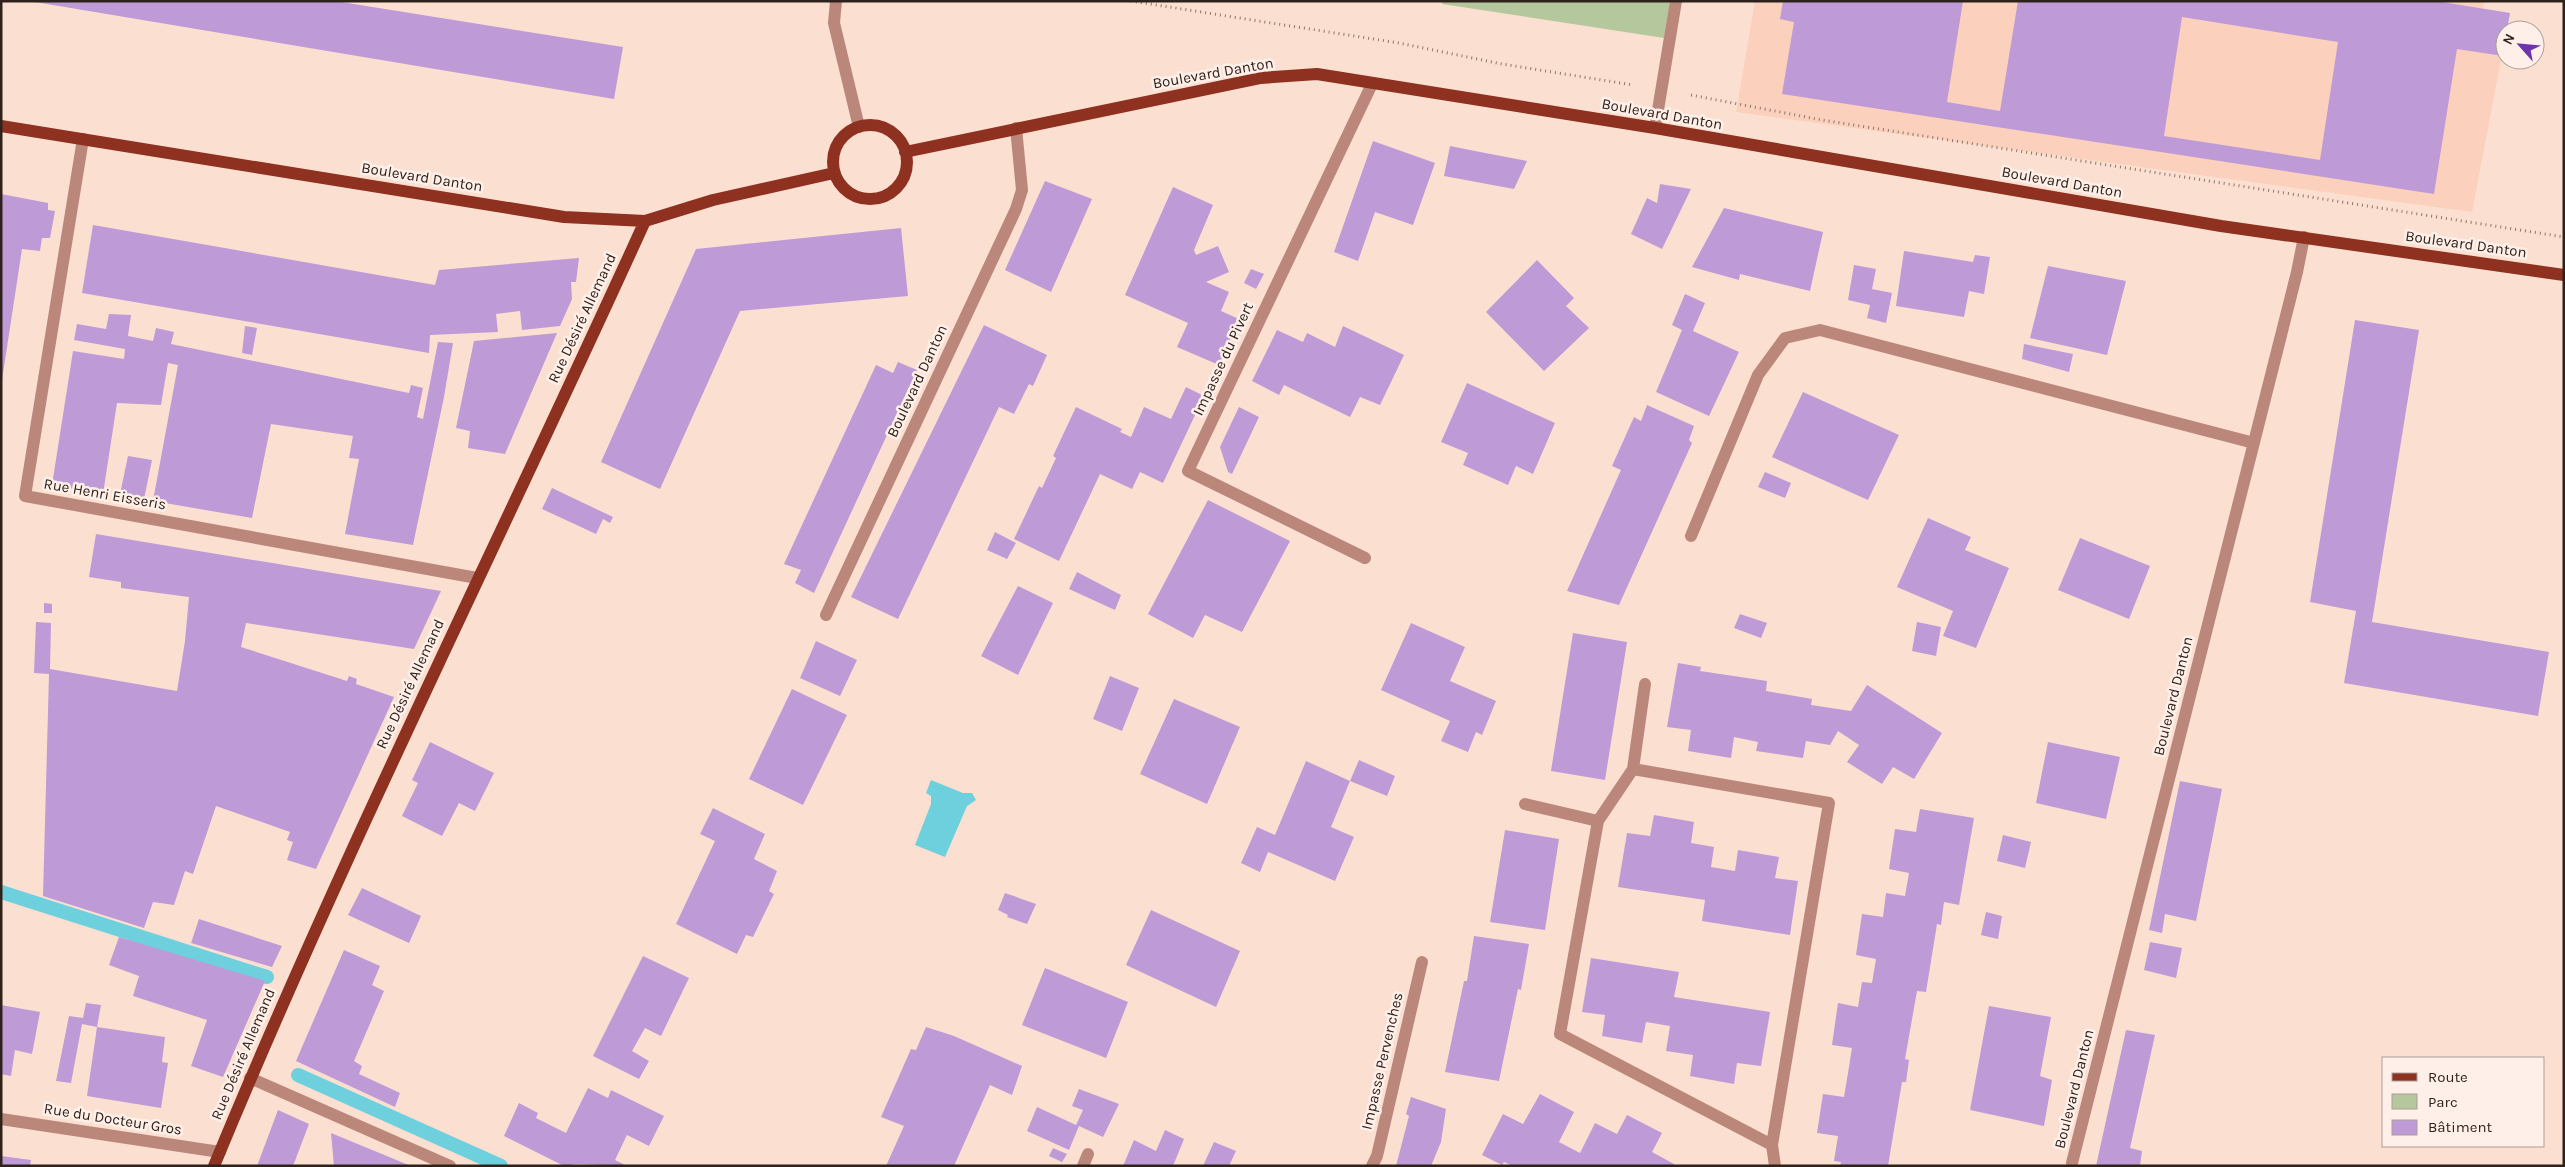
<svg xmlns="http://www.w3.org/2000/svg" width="2565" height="1167" font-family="Karla,sans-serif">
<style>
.built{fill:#fbd1bd}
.green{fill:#b5c79c}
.water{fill:#6ecfdd}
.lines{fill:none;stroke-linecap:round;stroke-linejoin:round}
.stream{stroke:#6ecfdd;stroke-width:14}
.building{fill:#be9ad6;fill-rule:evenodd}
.path{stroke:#8a786d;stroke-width:3;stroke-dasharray:1 4;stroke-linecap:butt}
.minor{stroke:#bc877b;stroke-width:12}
.major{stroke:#8e3120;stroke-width:12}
.labels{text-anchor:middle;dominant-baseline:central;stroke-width:5;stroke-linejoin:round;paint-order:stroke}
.street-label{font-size:15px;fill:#2e221b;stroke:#fef0e9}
</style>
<rect width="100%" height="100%" fill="#fbe0d2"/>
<path class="built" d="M1755,1H2484L2483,9L2510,13L2472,212L1736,112Z"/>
<path class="green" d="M1443,1H1670L1664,38L1442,4Z"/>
<path class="water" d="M931,780L963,793H972L976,800L967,806L945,857L915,845L931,804V796L926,793Z"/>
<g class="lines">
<path class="stream" d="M1,892L267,977
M298,1075L501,1166"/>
</g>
<path class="building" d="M29,1H335L623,47L614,99Z
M1783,1H1963L1947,102L2000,111L2018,1H2436L2510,13L2507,30H2505L2503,56L2457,49L2434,194L1782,94L1794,22L1780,19ZM2182,17L2338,42L2320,160L2164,136Z
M1373,141L1435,163L1413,225L1375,212L1358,261L1334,252Z
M1450,146L1475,151L1527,161L1514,189L1444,176Z
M1045,181L1092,199L1051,292L1005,270Z
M1660,184L1691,189L1662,249L1631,234L1647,198L1657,203Z
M1173,187L1213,205L1194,250L1196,255L1218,246L1229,272L1206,282L1229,292L1221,311L1239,319L1219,365L1177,347L1188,323L1125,295Z
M1,194L48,203V210L55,211L50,238H42L40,251L22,249L2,380Z
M1724,208L1823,232L1810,291L1740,274L1739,280L1692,267Z
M93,225L435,285L439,270L579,258L576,282H571L572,299L560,326L522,330L520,311L496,314L498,332L430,335L429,353L82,293Z
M901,228L908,296L740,311L660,489L601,462L696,249Z
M1904,251L1973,262L1975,255L1990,257L1984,294L1969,291L1964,317L1896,306Z
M1537,260L1574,298L1566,306L1589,328L1544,371L1486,312Z
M1854,265L1876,269L1872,289L1892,293L1886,323L1867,318L1870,305L1848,300Z
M2048,266L2126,281L2107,355L2030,338Z
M1251,269L1264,274L1256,289L1244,283Z
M1685,294L1705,303L1693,331L1739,352L1709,416L1656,392L1682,330L1672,325Z
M109,314L131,315L128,336L153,341L156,328L174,332L171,344L409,393L411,385L423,388L417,417L423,419L438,342L453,343L444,397L413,545L345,534L359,459L349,458L353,436L271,424L252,518L153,501L178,365L168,363L161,405L117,403L103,494L52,485L73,351L124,359L125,349L74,340L77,324L106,329Z
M2355,320L2419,330L2372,622L2549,652L2538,716L2344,683L2356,611L2310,602Z
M984,325L1047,355L1033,386L1029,384L1014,414L999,407L898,619L851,597Z
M245,326L257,328L252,355L242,353Z
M1343,326L1404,355L1380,405L1360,397L1350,417L1284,385L1279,395L1252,381L1277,330L1303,342L1307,333L1335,347Z
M557,333L505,454L468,448L470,431L456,428L474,341Z
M2024,344L2073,354L2069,372L2022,359Z
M898,362L917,370L814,593L795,583L801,570L784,564L876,365L893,373Z
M1467,383L1555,423L1533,474L1516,466L1508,485L1463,465L1468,453L1441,442Z
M1186,387L1204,396L1163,483L1140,472L1132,489L1100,474L1059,561L1014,539L1039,486L1042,488L1056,458L1053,456L1076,407L1122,429L1120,432L1131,437L1144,407L1171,419Z
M1803,392L1899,435L1868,500L1772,457Z
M1647,405L1694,426L1689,440L1692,443L1619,605L1567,591L1621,470L1612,466L1634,417L1641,421Z
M1239,407L1259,417L1232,474L1228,472L1220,447Z
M128,456L152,460L144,499L120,494Z
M1765,472L1791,483L1785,498L1758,487Z
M552,488L613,517L610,523L603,519L596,534L542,509Z
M1208,500L1290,541L1242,632L1205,615L1193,638L1148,614Z
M1928,518L1971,537L1965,550L2009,568L1976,648L1943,636L1953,611L1897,587Z
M995,532L1016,543L1007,559L987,550Z
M96,534L441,591L414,649L246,623L241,647L347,681L349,676L357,679L356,684L394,697L316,869L287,860L293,842L287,840L290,832L216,806L193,874L185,871L174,905L153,902L144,928L43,896L49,674L34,673L36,622L51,623L50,669L177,691L185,641L189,597L121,588V582L89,577Z
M2080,538L2150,566L2129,619L2058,590Z
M1077,572L1121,595L1115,610L1069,589Z
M1018,586L1053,603L1018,675L981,656Z
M44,603L52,604V613H44Z
M1740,614L1767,623L1761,638L1734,628Z
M1917,622L1941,627L1936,656L1912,651Z
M1411,623L1465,647L1450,681L1496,701L1482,735L1476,732L1468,752L1441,741L1450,721L1381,690Z
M1573,633L1627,642L1605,780L1551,771Z
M816,641L857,660L840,696L800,678Z
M1678,663L1701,667L1700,671L1767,681L1766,691L1812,699L1811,705L1851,711L1867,685L1942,733L1914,779L1893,767L1882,784L1847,762L1859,745L1838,731L1830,745L1806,741L1803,758L1756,751L1758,742L1734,737L1731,758L1688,751L1691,730L1667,727Z
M1110,676L1139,688L1122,731L1093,719Z
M792,689L847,715L803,805L749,779Z
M1174,699L1240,727L1207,804L1140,774Z
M430,742L494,773L475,811L459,803L442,836L402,816L418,783L412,780Z
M2048,742L2120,757L2106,819L2036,803Z
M1359,760L1395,776L1387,796L1350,781Z
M1306,761L1350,781L1331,827L1354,837L1335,881L1268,852L1260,872L1241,863L1257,827L1275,835Z
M2180,781L2222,789L2196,921L2165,914L2162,933L2149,930Z
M713,808L765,834L754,859L777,871L769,891L774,894L753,937L746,935L737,954L676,924L715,841L700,834Z
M1920,809L1974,818L1959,905L1944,902L1941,925L1937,924L1926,992L1917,991L1905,1059L1909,1060L1906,1082H1902L1888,1166H1840L1841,1162L1834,1161L1838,1136L1817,1133L1823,1094L1844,1097L1848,1073L1852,1048L1832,1045L1838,1003L1858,1007L1862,982L1872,983L1876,959L1856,955L1862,914L1883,917L1886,893L1905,896L1909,873L1889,869L1895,829L1916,832Z
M1654,815L1694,822L1691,843L1714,847L1711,867L1735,871L1738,850L1779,857L1775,878L1798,881L1790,935L1702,921L1705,900L1618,887L1627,833L1650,836Z
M1505,830L1559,839L1545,930L1490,922Z
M2003,835L2031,842L2025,868L1997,861Z
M362,888L421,916L409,943L348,915Z
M1005,893L1036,904L1027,924L1007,917L1008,915L998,910Z
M1151,910L1240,951L1216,1007L1126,965Z
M1986,912L2002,916L1998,939L1981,935Z
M199,919L282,946L272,967L191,943Z
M1474,936L1529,944L1521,990L1518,989L1499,1081L1445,1072L1464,981H1467Z
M119,937L265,981L223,1077L191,1066L207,1020L133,996L139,976L109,965Z
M2150,942L2182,948L2176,978L2144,970Z
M344,950L380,966L372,985L384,991L354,1061L362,1066L359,1074L400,1093L395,1107L296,1061Z
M643,956L689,978L661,1036L645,1028L632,1051L649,1061L639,1079L593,1056Z
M1591,958L1679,972L1674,997L1770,1012L1761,1066L1737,1063L1734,1084L1690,1076L1693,1055L1666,1051L1670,1026L1646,1022L1642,1043L1602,1036L1605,1015L1582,1012Z
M1045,968L1128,1002L1106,1058L1022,1025Z
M86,1003L101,1005L97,1027L82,1024L71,1083L56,1081L69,1016L83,1018Z
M1,1005L40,1012L32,1054L15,1050L11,1076L1,1074Z
M1989,1006L2051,1017L2040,1076L2052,1080L2044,1126L1970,1110Z
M97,1027L165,1037L162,1062L168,1063L161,1108L87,1096Z
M926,1027L954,1036L1022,1066L1012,1095L990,1085L954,1166H886L904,1126L881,1117L911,1049L916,1050Z
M2126,1030L2155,1035L2130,1148L2142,1151L2140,1166H2096Z
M588,1088L608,1098L611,1090L664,1116L649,1146L627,1135L615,1160L627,1166L577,1164L564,1166L504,1136L519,1103L538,1113L536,1118L566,1133Z
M1079,1089L1119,1104L1103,1137L1079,1126L1069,1150L1027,1131L1037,1107L1076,1125L1083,1110L1072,1106Z
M1540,1094L1574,1112L1559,1142L1580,1153L1595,1123L1617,1134L1627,1115L1662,1133L1652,1152L1674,1164L1673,1166H1513L1504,1162L1502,1165L1482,1155L1503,1114L1523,1124Z
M1411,1097L1446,1109L1441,1142L1431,1166H1396L1409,1116L1406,1114Z
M278,1110L309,1124L293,1166H257Z
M1165,1130L1184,1139L1173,1166H1123L1134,1140L1156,1151Z
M331,1133L411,1166H334Z
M1214,1142L1236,1151L1229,1166H1203Z
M1053,1148L1067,1154L1062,1162L1049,1156Z
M1,1156L31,1160L30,1166H1Z"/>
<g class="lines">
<path class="path" d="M1131,1L1399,43L1502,64L1633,85
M1691,95L1822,120L2564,237"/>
<path class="minor" d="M836,1L834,23L859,127
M1655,128L1676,1
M83,139L25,496L477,578
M1691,536L1758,375L1785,338L1820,330L2254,443
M1365,558L1188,471L1372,84
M826,615L1016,209L1022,190L1016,128
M1633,769L1645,684
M1525,804L1598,821
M250,1078L450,1166
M1,1119L220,1152
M1772,1145L1560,1034L1598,821L1633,769L1829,803L1772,1145L1775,1166
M2072,1163L2297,272L2304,237
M1083,1166L1088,1154
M1372,1166L1377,1156L1422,962"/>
<path class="major" d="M833 162a37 37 0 1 1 74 0a37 37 0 1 1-74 0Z
M1,126L564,217L645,221L713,200L834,173
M905,152L1261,78L1317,74L1655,128L2221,226L2564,275
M214,1166C346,846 502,536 645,221"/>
</g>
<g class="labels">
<g class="street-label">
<text transform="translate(1213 73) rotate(-10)">Boulevard Danton</text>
<text transform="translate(1662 114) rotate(10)">Boulevard Danton</text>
<text transform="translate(422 177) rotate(9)">Boulevard Danton</text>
<text transform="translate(2062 182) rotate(10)">Boulevard Danton</text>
<text transform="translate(2466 244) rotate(8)">Boulevard Danton</text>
<text transform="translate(582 318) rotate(-65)">Rue Désiré Allemand</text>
<text transform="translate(1223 359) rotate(-65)">Impasse du Pivert</text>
<text transform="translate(917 381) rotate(-65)">Boulevard Danton</text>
<text transform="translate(105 494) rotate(10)">Rue Henri Eisseris</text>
<text transform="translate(410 684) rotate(-65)">Rue Désiré Allemand</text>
<text transform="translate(2173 696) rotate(-76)">Boulevard Danton</text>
<text transform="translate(243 1054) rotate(-67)">Rue Désiré Allemand</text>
<text transform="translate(1382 1061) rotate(-77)">Impasse Pervenches</text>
<text transform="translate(2074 1089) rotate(-76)">Boulevard Danton</text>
<text transform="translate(113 1119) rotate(9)">Rue du Docteur Gros</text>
</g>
</g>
<rect width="2565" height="1167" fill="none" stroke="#2e221b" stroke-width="5"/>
<rect x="2382" y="1057" width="162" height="90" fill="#fef0e9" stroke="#ab9e97"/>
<rect x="2392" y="1073" width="25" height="8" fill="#8e3120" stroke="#ab9e97"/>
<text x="2428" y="1082" font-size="15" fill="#2e221b">Route</text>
<rect x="2392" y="1094" width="25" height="15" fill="#b5c79c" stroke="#ab9e97"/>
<text x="2428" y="1107" font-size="15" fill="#2e221b">Parc</text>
<rect x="2392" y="1120" width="25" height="15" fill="#be9ad6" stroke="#ab9e97"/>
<text x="2428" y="1132" font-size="15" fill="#2e221b">Bâtiment</text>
<g transform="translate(2520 45) rotate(297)"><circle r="24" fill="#fef0e9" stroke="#ab9e97"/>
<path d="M0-4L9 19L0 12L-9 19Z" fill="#6d35ab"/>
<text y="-8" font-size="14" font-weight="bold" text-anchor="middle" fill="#2e221b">N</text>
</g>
</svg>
